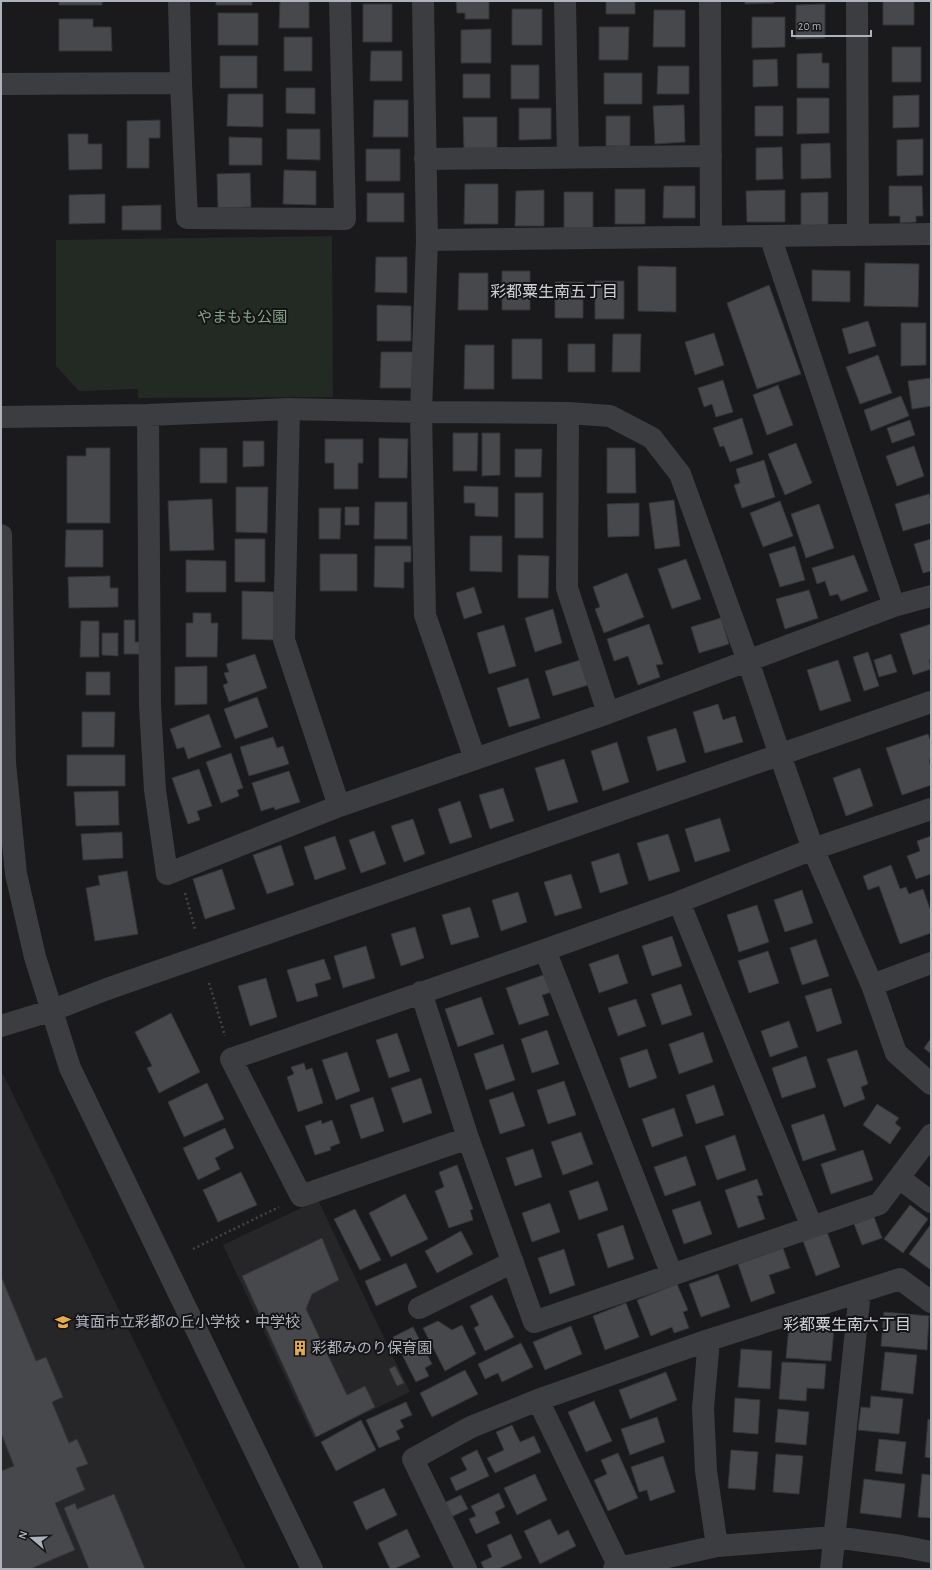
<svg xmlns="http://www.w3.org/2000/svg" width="932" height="1570" font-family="'Alegreya Sans','Noto Sans JP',sans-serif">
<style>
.built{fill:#262629}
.park{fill:#222a23}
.building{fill:#47484c;stroke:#343538}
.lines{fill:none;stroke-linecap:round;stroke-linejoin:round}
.path{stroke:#424448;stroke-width:2.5;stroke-dasharray:2 3;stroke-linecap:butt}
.minor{stroke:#3b3d41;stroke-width:22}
.labels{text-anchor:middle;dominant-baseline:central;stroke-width:4;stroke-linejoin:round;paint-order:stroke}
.park-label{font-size:15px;fill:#86a587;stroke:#151517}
.poi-label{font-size:15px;fill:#aeb2bb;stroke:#151517;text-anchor:start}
.neighbourhood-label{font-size:16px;fill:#ced1d7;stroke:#151517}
</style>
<rect width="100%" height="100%" fill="#1a1a1c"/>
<path class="built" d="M1,1075L4,1076L246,1569H1Z
M318,1200L410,1392L314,1438L223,1245Z"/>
<path class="park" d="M332,236L333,397L138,398V389L79,391L56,366V240Z"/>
<path class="building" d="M59,1H102V5H59Z
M216,1H252V5H216Z
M280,1H309V28H279Z
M456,1H489V19H465V13H457Z
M606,1H635V14H606Z
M745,1H774V3L745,4Z
M883,1H914V25H883Z
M363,4H392V42H363Z
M825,4V38L796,39V5Z
M512,9H542V45H512Z
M654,10H685V47H653Z
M218,13H258V45H218Z
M752,17H785V47L752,48Z
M59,19H93V27H111L112,51H59Z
M599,27H629L628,60H599Z
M491,29V63H461V30Z
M284,37H312V71H284Z
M892,47H921V82H892Z
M371,51H402V81H370Z
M822,53V63H829V88H797V54Z
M220,56H257V88H220Z
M777,59L778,86L753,87V60Z
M511,65H539V99H511Z
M658,66H689V94H657Z
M604,73H642V104H604Z
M463,74H490V98H463Z
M286,88H315V114L286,113Z
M228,94H263V127L227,126Z
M919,95V127L893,128V96Z
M797,98H829V133L797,134Z
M374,100H408V137H373Z
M684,105L685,142L655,144L653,106Z
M755,106H783V136H755Z
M519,108H551V139L519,140Z
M606,116H630V146H606Z
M463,117H497V149H464Z
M160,120V138H149V168H127V121Z
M287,129H320V160L287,159Z
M68,134H88V144H102V169L69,170Z
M229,137L262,138V165H229Z
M923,139V175L897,176V140Z
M830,143L831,178L801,179V144Z
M782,147L783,179L756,180V148Z
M366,149H400V181H366Z
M284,170L316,171V205L283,204Z
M250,173L251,207L218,208L217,174Z
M465,184H498V224H464Z
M664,186H695V218H663Z
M889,186H922L923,216H916V222L900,223V216H889Z
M615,189H645V224H615Z
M544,190V226H515L516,191Z
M785,190V222H747L746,191Z
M564,192H593V228H564Z
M828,192V225L801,226V193Z
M367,193H404V222H367Z
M105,194V223L69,224V195Z
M161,205V230H122V206Z
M376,257H407V293L375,292Z
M865,263L919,264L918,307L864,306Z
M638,266L676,267V312L638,311Z
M812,270L850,271V302L812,301Z
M502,271H530V310H502Z
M459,273H488V310H458Z
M595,281H624V319H595Z
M555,282H583V318H555Z
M769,285L801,374L757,389L727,303Z
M377,305L411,306V341H377Z
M868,321L876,346L849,354L842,329Z
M901,323H926V365L901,366Z
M714,333L724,365L695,375L685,342Z
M613,334H641L640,372H612Z
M512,339H542V379H512Z
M568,344H595V372H568Z
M465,345H494V389H464Z
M381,352H413L412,388H380Z
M878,355L892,393L860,404L846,367Z
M931,378V406L912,409L908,381Z
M723,380L733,412L716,417L712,404L704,407L698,388Z
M778,385L793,425L767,435L753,395Z
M901,396L909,416L871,431L864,410Z
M742,418L753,454L730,462L724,446L720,447L713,428Z
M910,420L915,435L892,443L887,428Z
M453,433H478L477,471H453Z
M482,433H500V475L482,476Z
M379,438L408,439L407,478H379Z
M325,439H363V463H358V489H334V463H325Z
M243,441H264V466L243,467Z
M796,443L812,483L785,495L768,454Z
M914,446L924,476L897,486L886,456Z
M86,448H110V523H67V456H86Z
M200,448H227V483H200Z
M607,448H635L636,493H607Z
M515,449H542L541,477H515Z
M764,460L775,497L742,508L734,485L740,483L736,469Z
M464,486L498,487V517L475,516V503H464Z
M236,487H268L267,533L236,532Z
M515,493H543V538H515Z
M929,494L931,500V523L903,531L895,504Z
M212,499L214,550L170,551L168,501Z
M674,500L680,546L655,549L649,503Z
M780,501L793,536L763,547L750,513Z
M375,502H407V539H374Z
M639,503V536L608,537L607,504Z
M819,504L834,548L806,558L791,514Z
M345,507H359V525H345Z
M319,508H341L340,539H319Z
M66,530H103V567H65Z
M470,536H502V572L470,571Z
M235,539H265V582H235Z
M931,539V571L923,573L914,544Z
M375,546H411V562H404V588L374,587Z
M795,546L805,580L780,587L769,554Z
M320,554H357V591H320Z
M518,555L549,556L548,598H518Z
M854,555L868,591L841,601L838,594L830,596L825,581L817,584L812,568Z
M686,559L701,599L672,609L658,569Z
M186,560L226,561V592H186Z
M627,573L644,617L604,633L595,609L600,607L593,587Z
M110,576V588H118V607L69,608L68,577Z
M474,587L482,613L464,619L456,593Z
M809,590L818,618L785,629L776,599Z
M242,591L274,592V640L242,639Z
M553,609L562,643L535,652L525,618Z
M193,613H211V623H218L217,657H186V623H193Z
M721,618L729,644L699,653L691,627Z
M124,620H135V642H140V654H124Z
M81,621H99V657H80Z
M649,624L663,664L656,665L660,677L638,685L628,656L614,661L607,639Z
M931,624V659L929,660L931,669L913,675L900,634Z
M504,625L516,666L489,674L477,633Z
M102,633H118V656L102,655Z
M868,652L879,686L864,691L853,657Z
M255,654L267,688L229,702L223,685L228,683L224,673L229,672L226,664Z
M891,654L897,672L879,677L874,660Z
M580,660L588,685L553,696L545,671Z
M838,660L851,701L820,711L807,670Z
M207,666V704L175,705V667Z
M86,672H110V695H86Z
M528,678L540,718L509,727L497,688Z
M257,697L268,727L235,739L224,709Z
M718,704L723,720L735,716L743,742L705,753L693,712Z
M82,712H115L114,747H82Z
M209,714L221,747L188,759L184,747L177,749L170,729Z
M676,728L686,762L657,771L647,737Z
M928,734L931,742V759L929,760L931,767V785L902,795L886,748Z
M273,737L277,748L283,746L289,764L249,776L240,747Z
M617,742L629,782L603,791L591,751Z
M231,753L243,788L237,790L239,796L221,803L206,762Z
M67,755H125V786H67Z
M564,759L578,802L548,811L535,768Z
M860,768L873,806L846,816L833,778Z
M199,769L212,806L197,811L200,820L188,824L172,778Z
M289,771L300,802L275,810L274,807L261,811L252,783Z
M503,788L514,821L490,829L479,795Z
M118,791L119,825L76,826L74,792Z
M460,801L472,837L450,844L438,809Z
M720,818L730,851L695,862L685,829Z
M413,819L425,854L404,862L391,826Z
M374,831L386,864L361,873L349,840Z
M122,832L123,858L83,860L81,834Z
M668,834L680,871L649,881L637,843Z
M335,836L346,869L315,880L304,847Z
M931,836V874L916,879L907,856L920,851L917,841Z
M281,845L294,885L267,894L253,855Z
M619,853L628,884L600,893L591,862Z
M891,865L900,889L906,887L909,894L923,889L931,912V933L900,944L879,886L868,890L863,876Z
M222,869L235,909L205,919L193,879Z
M127,871L138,934L95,941L86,888L100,885L98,876Z
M571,874L582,908L555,916L544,882Z
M802,890L813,923L785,932L774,900Z
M518,892L527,922L501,931L492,900Z
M757,905L769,942L739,952L727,915Z
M470,907L479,937L451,945L442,915Z
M415,927L424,958L401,966L391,934Z
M672,936L682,966L652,976L642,946Z
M816,939L829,976L802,985L790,948Z
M366,946L375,978L343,988L334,956Z
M768,951L779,983L749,993L738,961Z
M618,954L628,983L599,993L589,964Z
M324,959L331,979L315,984L318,996L297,1002L287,970Z
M546,974L552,992L542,995L549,1015L519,1025L506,988Z
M266,978L277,1017L250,1026L238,986Z
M681,984L692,1015L662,1025L651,994Z
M831,988L842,1023L817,1032L805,996Z
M481,997L494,1034L458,1047L445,1009Z
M636,999L646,1026L618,1036L608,1008Z
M171,1013L200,1072L159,1093L147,1068L152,1066L135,1032Z
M789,1021L798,1047L770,1057L761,1031Z
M547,1030L559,1064L532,1073L521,1039Z
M703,1032L713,1062L679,1074L669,1044Z
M397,1033L410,1071L389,1078L376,1040Z
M931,1038V1054L924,1048Z
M503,1044L515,1080L486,1090L474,1054Z
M647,1049L657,1078L629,1088L620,1058Z
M857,1050L868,1084L861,1087L865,1099L844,1107L827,1059Z
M347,1052L360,1091L336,1100L322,1060Z
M806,1056L816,1087L782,1098L772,1068Z
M304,1063L306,1070L312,1068L323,1103L298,1112L287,1077L294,1074L291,1067Z
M421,1078L432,1113L403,1123L391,1088Z
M564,1081L576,1115L548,1124L537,1090Z
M207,1083L224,1119L184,1137L168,1102Z
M714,1085L724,1115L696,1124L686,1095Z
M513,1092L525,1126L500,1134L489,1100Z
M373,1097L384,1131L361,1139L350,1105Z
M877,1104L899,1118L895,1123L901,1128L890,1144L863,1125Z
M674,1108L683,1136L652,1147L642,1119Z
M824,1114L836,1150L803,1161L791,1125Z
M321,1120L322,1124L332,1120L340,1143L330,1147L331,1150L315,1155L305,1126Z
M225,1128L234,1148L215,1158L220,1169L198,1180L183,1148Z
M581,1132L593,1164L563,1175L551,1142Z
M735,1135L746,1170L717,1180L705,1146Z
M533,1149L542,1177L515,1186L506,1158Z
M863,1150L873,1180L831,1194L821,1164Z
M686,1156L696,1185L665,1196L654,1167Z
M457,1165L473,1209L470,1210L473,1220L449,1228L435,1191L444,1187L439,1172Z
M241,1172L257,1205L218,1222L203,1190Z
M757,1179L763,1195L757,1196L765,1219L738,1228L725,1190Z
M598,1181L608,1210L579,1220L569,1191Z
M405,1194L428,1239L391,1257L369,1213Z
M700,1201L712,1234L684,1244L672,1210Z
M550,1203L560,1232L532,1242L522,1213Z
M910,1205L928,1219L903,1253L884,1239Z
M355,1209L381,1260L360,1270L334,1219Z
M874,1217L882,1238L862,1245L854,1224Z
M931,1224V1270L909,1254Z
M623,1225L634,1259L608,1268L597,1234Z
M461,1231L473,1254L437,1273L425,1251Z
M827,1232L840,1267L816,1276L803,1241Z
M322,1238L339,1280L312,1294L306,1309L347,1395L365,1386L375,1407L316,1437L242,1276Z
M783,1248L790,1268L769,1275L775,1293L751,1302L738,1264Z
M564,1249L575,1285L550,1294L538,1258Z
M406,1263L417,1287L376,1306L365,1281Z
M718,1274L730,1307L701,1317L689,1284Z
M1,1276L36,1361L46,1357L63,1397L52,1402L69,1443L77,1439L88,1464L76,1468L85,1490L55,1503L75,1550L30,1569H1V1471L14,1466L1,1433Z
M677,1284L688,1310L683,1312L689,1328L674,1333L672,1327L651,1336L637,1300Z
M492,1295L514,1337L485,1351L474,1328L479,1325L470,1306Z
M626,1303L639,1337L605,1350L593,1316Z
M884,1312L929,1316L927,1350L881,1346Z
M438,1321L452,1330L462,1325L476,1354L445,1371L423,1328Z
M571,1326L582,1354L545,1370L533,1342Z
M789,1326L834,1329L831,1361L786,1358Z
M413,1327L432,1364L425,1368L429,1376L416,1382L393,1337Z
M521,1343L533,1367L502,1382L498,1373L485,1379L478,1364Z
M741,1349L772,1351L770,1389L738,1387Z
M885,1352L917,1355L913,1394L881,1390Z
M782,1362L826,1364L824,1389L807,1388L806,1401L779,1399Z
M395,1366L404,1383L397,1386L389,1369Z
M465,1370L478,1394L432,1417L420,1393Z
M666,1372L677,1400L630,1419L619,1390Z
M871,1396L903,1399L899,1434L858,1430L861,1407L870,1408Z
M735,1398L760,1400L758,1434L733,1432Z
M594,1401L612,1441L586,1452L568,1412Z
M406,1402L412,1415L400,1420L404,1427L396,1431L400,1439L379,1448L366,1420Z
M778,1409L809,1412L806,1445L775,1442Z
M657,1417L665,1442L630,1455L621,1429Z
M928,1419L931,1420V1458L925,1457Z
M361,1420L376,1450L336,1471L321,1442Z
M512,1425L520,1442L534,1436L541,1452L495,1473L487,1458L504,1450L496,1432Z
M879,1439L906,1442L902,1474L875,1471Z
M477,1450L489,1476L456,1491L450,1478L467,1470L461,1458Z
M731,1450L758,1452L755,1490L728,1488Z
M618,1453L638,1498L608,1511L594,1480L607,1474L601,1460Z
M776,1454L803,1456L799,1494L773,1492Z
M663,1456L675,1492L650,1501L647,1490L639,1492L631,1467Z
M535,1474L547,1500L517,1515L504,1488Z
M922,1474L931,1475V1518L918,1517Z
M864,1479L905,1484L901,1518L860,1513Z
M384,1488L397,1515L366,1530L353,1502Z
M499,1493L505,1507L495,1512L500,1523L476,1534L469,1519L476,1516L471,1506Z
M114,1494L145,1569H89L64,1508L75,1503L77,1509Z
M461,1495L468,1509L451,1517L444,1503Z
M550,1519L558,1535L568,1530L576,1546L540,1564L524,1531Z
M407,1529L420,1557L394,1569H390L378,1543Z
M511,1534L522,1558L498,1569H484L481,1562L492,1557L487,1545Z"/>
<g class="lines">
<path class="path" d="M185,893L195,929
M209,983L225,1036
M193,1249L279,1207"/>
<path class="minor" d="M423,1L427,240L421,412L425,615L475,759
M565,1L568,158
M710,1L711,236
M857,1L858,235
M181,83L187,218L345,219L340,1
M1,84L181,83L179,1
M425,159L711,156
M770,236L894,606
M427,240L931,234
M289,409L284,640L339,806
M568,413L567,588L608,713
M148,415L150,706L155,790L167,874L339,806L608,713L894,606L931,596
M1,417L148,415L289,409L421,412L568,413L610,416L652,438L680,474L748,661L780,755L813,849L872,985L896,1053L931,1084
M1,535L5,763L16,874L35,957L70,1068L312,1569
M679,902L812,1227
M545,950L672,1275
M872,985L931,963
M421,992L468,1138L534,1322L879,1204L931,1135
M1,1026L53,1010L107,989L931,702
M468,1138L301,1196L231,1059L545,950L679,902L813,849L931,809
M899,1178L931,1202
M419,1308L513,1262
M709,1340L703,1408L706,1471L717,1546
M538,1400L620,1569
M466,1569L413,1459L471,1427L538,1400L709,1340L900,1279L931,1302
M614,1569L717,1546L834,1537L901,1546L931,1552
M831,1569L860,1292"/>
</g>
<defs>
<symbol id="school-bare" viewBox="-9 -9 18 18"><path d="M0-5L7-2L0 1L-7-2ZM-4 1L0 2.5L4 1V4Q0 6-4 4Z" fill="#e8ac46" stroke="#151517" stroke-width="2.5" paint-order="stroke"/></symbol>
<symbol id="building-bare" viewBox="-9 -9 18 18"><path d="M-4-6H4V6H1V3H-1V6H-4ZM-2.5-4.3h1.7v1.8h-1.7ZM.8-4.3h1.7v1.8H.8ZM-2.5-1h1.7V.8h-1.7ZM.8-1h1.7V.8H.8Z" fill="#e8ac46" stroke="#151517" stroke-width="2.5" paint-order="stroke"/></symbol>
</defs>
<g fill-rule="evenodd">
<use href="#school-bare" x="52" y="1311" width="22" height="22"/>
<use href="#building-bare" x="289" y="1337" width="22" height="22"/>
</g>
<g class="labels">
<g class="park-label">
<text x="242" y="317">やまもも公園</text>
</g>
<g class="poi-label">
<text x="75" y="1322">箕面市立彩都の丘小学校・中学校</text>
<text x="312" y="1348">彩都みのり保育園</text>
</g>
<g class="neighbourhood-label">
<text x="554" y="292">彩都粟生南五丁目</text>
<text x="847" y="1325">彩都粟生南六丁目</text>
</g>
</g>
<rect width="932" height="1570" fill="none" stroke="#aeb2bb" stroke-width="4"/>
<g transform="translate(32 1538) rotate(289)" stroke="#151517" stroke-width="3" paint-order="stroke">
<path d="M0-3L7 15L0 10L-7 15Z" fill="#aeb2bb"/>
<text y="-6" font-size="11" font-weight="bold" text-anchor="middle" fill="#aeb2bb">N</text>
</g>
<path d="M792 30v6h79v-6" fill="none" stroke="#aeb2bb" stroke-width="2"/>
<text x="798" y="30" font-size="12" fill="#aeb2bb" stroke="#151517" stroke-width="3" paint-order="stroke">20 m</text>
</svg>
